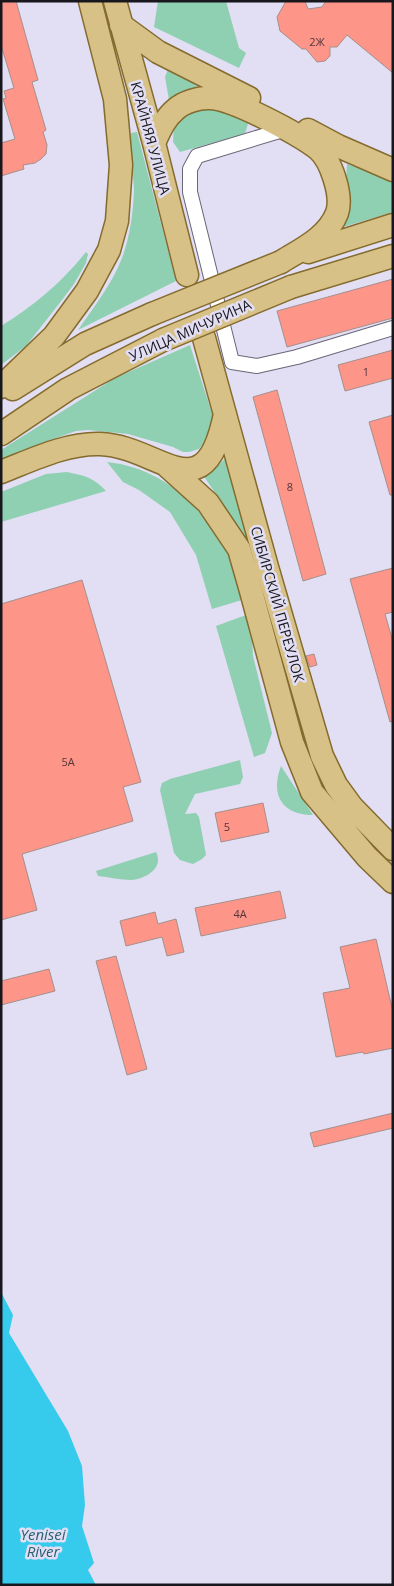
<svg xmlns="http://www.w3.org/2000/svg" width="394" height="1586" font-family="'Open Sans',sans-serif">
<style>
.green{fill:#8fd0b3}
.water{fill:#36caed}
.building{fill:#fe9589;stroke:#a58f8b}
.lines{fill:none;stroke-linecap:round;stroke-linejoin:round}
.street-casing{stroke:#696677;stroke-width:16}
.primary-casing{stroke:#846b2e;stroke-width:25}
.street{stroke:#fff;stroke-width:14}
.primary{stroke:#d7c186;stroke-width:22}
.primary-bridge-casing{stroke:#846b2e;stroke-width:25;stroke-linecap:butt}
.primary-bridge{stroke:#d7c186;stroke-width:22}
.labels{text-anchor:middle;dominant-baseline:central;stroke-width:5;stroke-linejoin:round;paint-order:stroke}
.number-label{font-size:11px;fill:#523639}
.street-label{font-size:14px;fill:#19171e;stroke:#e2def3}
.water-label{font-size:15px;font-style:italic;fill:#28606f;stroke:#e2def3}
</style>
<rect width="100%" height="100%" fill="#e2def3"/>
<path class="green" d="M158,1H226L239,48L246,53L239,68L154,27Z
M168,69L187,76L197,87L182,91L169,100L165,77Z
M204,107L224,108L249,120L245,134L180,152L173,142L174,123L186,112Z
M137,132L176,281L78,330C93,308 112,284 122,258C130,237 133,213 134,191C134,172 127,152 131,133Z
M347,164L393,181V212L343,227Z
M86,252L88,254L86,263L74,284L62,300L26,346L1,365V326C34,306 62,282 86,252Z
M190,345L214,420L211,433L199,449L189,452H183L173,447L128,434L88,430L76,431L53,439L1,460V450L115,378Z
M228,456L252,553L239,528L203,475L214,469Z
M107,462C154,467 189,494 215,533C219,539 224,545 227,552C234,566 237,584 242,600L212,609L196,555L170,512L139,490L123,482Z
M67,472C85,476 93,477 106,491L1,522V492L46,474Z
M246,615L252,637L253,656L272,733L265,753L254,757L216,626Z
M240,760L243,777L240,784L195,794L185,814L196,813L199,817L206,855L202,859L193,864L180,860L174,853L160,790L162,783L170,779Z
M281,766L313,815C282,815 270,795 281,766Z
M156,852C164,868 146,879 131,880C121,880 108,877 98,876L96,871Z"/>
<path class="water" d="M1,1292L13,1315L9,1333L68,1431L82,1466L85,1505L82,1526L94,1563L88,1570L96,1585H1Z"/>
<path class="building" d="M1,1H16L38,80L32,82L46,130L43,132L47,145L46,154L41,159L35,163L23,165L24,169L1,176V143L15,139L3,99L6,98L4,91L14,88L1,45Z
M286,1H305L308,9L322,7L326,1H393V73L347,35L337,47H330V56L325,61L317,62L306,49H302L280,31L277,17Z
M393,279V318L287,347L277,311Z
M393,350V378L345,391L338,365Z
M277,390L326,574L303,581L253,397Z
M393,415V495H390L369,422Z
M393,568V612L385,614L393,642V721L390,722L350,579Z
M82,580L141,782L123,787L133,821L22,854L37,910L1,920V604Z
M314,654L317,665L310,667L306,656Z
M263,803L269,832L221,842L215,813Z
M280,891L286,918L201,936L195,908Z
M155,912L158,924L176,919L184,952L167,956L162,937L126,946L120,921Z
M376,939L393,1012V1048L364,1054L363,1052L336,1057L323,993L350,988L340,947Z
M116,956L147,1069L127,1075L96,961Z
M49,969L55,991L1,1005V981Z
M393,1113V1128L314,1147L310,1133Z"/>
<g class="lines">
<defs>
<path id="street" d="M286,129L197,156L190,169V192L232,362L257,366L297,357L393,328"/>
<path id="primary" d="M115,1L154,143L187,275
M121,25L158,52L249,98
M308,130L338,146L393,170
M154,143C160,130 165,118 176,109C184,102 198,98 208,98C231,97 300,135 318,149C331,160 343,196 337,213C328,237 302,249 281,262
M308,252L393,225
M291,287L393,256
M204,338L267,567L322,756L336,785L352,807L393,849
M1,387L54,336L87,291L109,250L117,221L121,165L115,99L90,1
M13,389L85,344L152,314
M1,434L68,389L163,340
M167,466L208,503L239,549L251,591L292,742L312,792L367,857L393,882
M1,472C32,460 66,443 100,444C160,446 204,516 225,414"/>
</defs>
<use href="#street" class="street-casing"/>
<use href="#primary" class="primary-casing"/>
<use href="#street" class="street"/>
<use href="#primary" class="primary"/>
<defs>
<path id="primary-bridge" d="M152,314L281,262
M163,340L291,287"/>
</defs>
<use href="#primary-bridge" class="primary-bridge-casing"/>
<use href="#primary-bridge" class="primary-bridge"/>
</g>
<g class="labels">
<g class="number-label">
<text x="317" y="41">2Ж</text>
<text x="366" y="371">1</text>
<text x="290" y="486">8</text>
<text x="68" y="761">5А</text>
<text x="227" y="826">5</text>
<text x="240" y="913">4А</text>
</g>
<g class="street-label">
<text transform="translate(151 138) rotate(75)">КРАЙНЯЯ УЛИЦА</text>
<text transform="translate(190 330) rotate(-24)">УЛИЦА МИЧУРИНА</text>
<text transform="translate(278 604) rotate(74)">СИБИРСКИЙ ПЕРЕУЛОК</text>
</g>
<g class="water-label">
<text x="43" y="1534">Yenisei<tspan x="43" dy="17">River</tspan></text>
</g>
</g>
<rect width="394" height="1586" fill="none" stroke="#19171e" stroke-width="5"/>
</svg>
